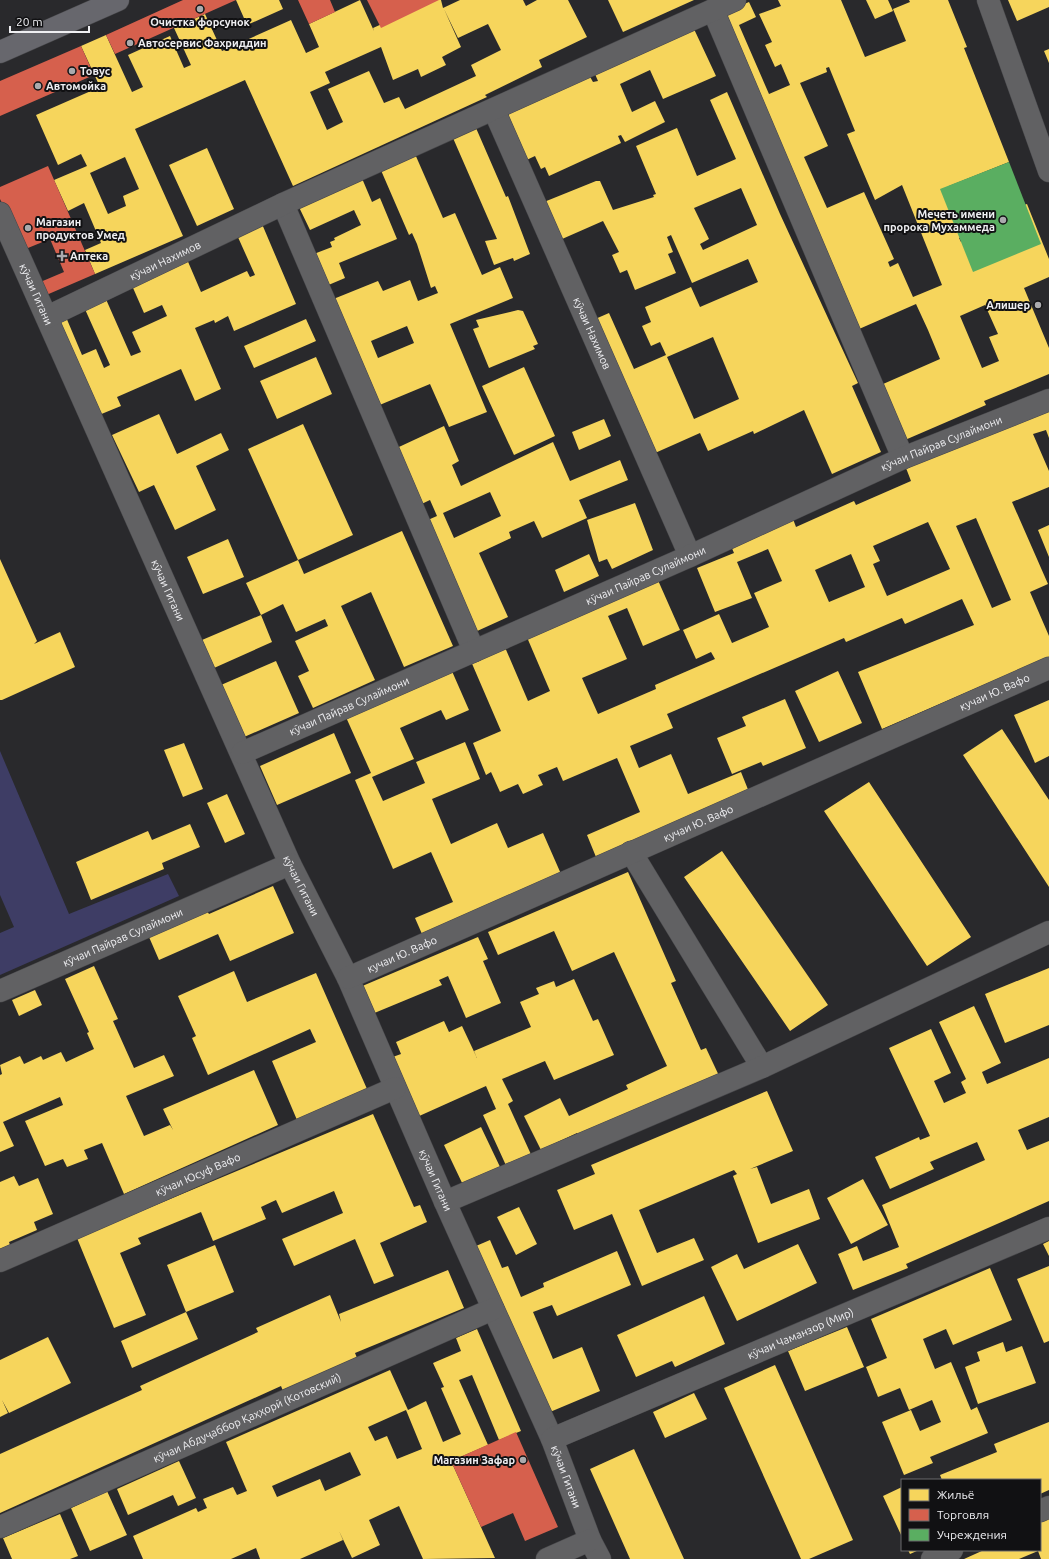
<svg xmlns="http://www.w3.org/2000/svg" width="1049" height="1559" font-family="Ubuntu,sans-serif">
<style>
.green{fill:#3e3d65}
.homes{fill:#f6d55c;fill-rule:evenodd}
.shops{fill:#d6604d}
.public{fill:#5aae61}
.lines{fill:none;stroke-linecap:round;stroke-linejoin:round}
.minor-casing{stroke:#464649;stroke-width:23}
.secondary-casing{stroke:#464649;stroke-width:23}
.minor{stroke:#616163;stroke-width:22}
.secondary{stroke:#67676d;stroke-width:22}
.poi-dot{fill:#aaaaad;stroke:#111113;stroke-width:1.5}
.labels{text-anchor:middle;dominant-baseline:central;stroke-width:4;stroke-linejoin:round;paint-order:stroke}
.poi-label{font-size:11px;font-weight:bold;fill:#efeff2;stroke:#111113;text-anchor:start}
.street-label{font-size:11px;fill:#efeff2;stroke:#111113}
</style>
<rect width="100%" height="100%" fill="#29292c"/>
<path class="green" d="M0,751L69,914L168,874L179,896L0,975V933L14,927L0,895Z"/>
<path class="homes" d="M236,0H279L283,9L247,25Z
M360,0L374,31L373,28L435,0H441L443,8L460,0H523L526,6L537,0H568L587,37L539,60L542,67L485,95L487,97L293,186L245,80L135,129L183,236L95,274L85,250L101,243L84,203L68,211L54,180L87,166L81,154L58,165L36,115L100,87L81,46L106,35L132,92L143,87L128,55L170,36L184,68L191,65L174,28L205,14L222,51L291,20L306,53L319,47L309,24ZM444,9L458,38L488,24L501,50L471,65L476,76L405,109L399,97L384,103L369,71L328,89L343,122L327,130L310,92L330,83L325,72L381,47L393,80L418,69L421,77L446,65L442,57L461,47ZM125,157L139,189L123,196L126,206L108,214L90,173Z
M608,0H694L623,32Z
M778,0H841L865,57L906,41L893,9L910,2L909,0H948L967,47L964,48L1009,162L949,186L968,234L959,238L961,242L968,240L973,252L1014,235L1009,210L1027,204L1049,259V277L1024,288L1049,348V374L984,401L986,405L898,443L874,388L940,359L928,330L916,304L850,333L712,18L749,2L756,17L739,25L769,94L790,85L781,64L775,67L765,45L772,42L759,14L781,6ZM829,67L855,131L847,134L875,200L902,185L942,285L913,297L898,263L890,267L888,262L894,259L864,192L827,208L804,157L828,146L800,83L827,72L826,68ZM985,305L998,334L989,337L999,361L982,368L960,316Z
M866,0H888L893,11L875,19Z
M1008,0H1049V7L1017,21Z
M694,29L716,76L663,99L650,70L620,84L632,112L655,101L665,122L625,142L621,135L618,136L621,143L549,176L545,167L541,169L535,156L518,164L496,116L589,75L593,82L598,81L595,74Z
M1049,49V63L1044,51Z
M727,92L780,214L858,383L852,386L881,452L832,474L804,410L754,434L753,431L708,451L700,433L646,457L586,323L609,313L634,369L666,355L660,342L651,346L642,326L651,322L645,307L691,287L700,307L758,282L748,259L692,283L671,235L667,237L673,252L668,254L676,273L635,290L627,270L620,273L612,255L619,252L603,221L553,243L539,204L596,181H600L613,210L654,197L653,195L656,194L636,146L677,128L697,176L736,159L710,100ZM741,188L757,225L703,250L700,244L709,239L694,208ZM713,337L739,399L694,419L667,357Z
M476,128L506,197L508,196L530,254L514,261L513,258L494,265L485,241L497,239L453,138Z
M207,148L234,209L197,226L169,165Z
M415,154L443,218L455,213L482,275L500,267L513,298L450,324L487,412L449,427L430,384L370,409L326,302L378,281L383,291L410,280L418,301L438,293L435,286L431,288L417,244L412,233L409,235L380,168ZM407,326L414,343L378,358L371,341Z
M361,176L372,202L380,198L397,239L339,263L345,278L319,289L306,257L332,247L330,242L335,240L334,238L361,225L354,210L310,230L298,205Z
M262,224L296,304L234,331L228,316L215,323L214,320L195,328L221,389L195,401L181,369L117,397L113,388L121,406L99,415L53,314L63,310L82,355L96,349L104,368L110,365L84,307L105,297L131,356L141,352L132,332L167,316L162,305L144,313L130,281L186,257L201,292L247,271L250,277L255,275L237,235Z
M518,310L523,311L538,344L533,346L535,349L489,368L473,329L479,327L476,320Z
M306,319L316,341L254,368L244,346Z
M316,357L332,394L277,419L260,381Z
M524,367L555,436L514,455L482,386Z
M1049,403V438L1046,430L1033,434L1049,471V487L1012,502L1048,584L1030,592L1049,636V657L882,729L858,672L974,625L962,599L905,624L902,618L846,642L844,638L667,714L673,728L630,746L639,768L671,754L688,794L741,772L749,792L596,857L587,835L640,812L617,758L563,781L557,767L538,775L543,785L523,794L518,784L500,792L491,772L486,775L473,743L501,731L470,659L504,645L528,701L550,691L526,635L657,578L680,630L643,646L627,608L608,616L627,659L582,678L598,714L656,689L655,685L715,659L711,652L696,659L683,630L719,614L732,643L769,627L754,593L782,581L768,549L737,562L752,598L715,612L697,568L734,553L731,546L793,519L796,527L854,501L856,505L911,481L906,468ZM976,518L1011,600L992,608L956,526ZM928,522L950,569L887,596L873,564L880,561L873,546ZM851,554L865,587L829,602L815,570Z
M159,414L177,454L221,433L229,450L196,466L216,510L175,530L154,485L139,492L112,435Z
M604,419L611,436L579,450L572,432Z
M303,424L353,535L298,560L248,449Z
M444,426L459,461L452,465L461,486L553,442L570,481L620,460L628,480L579,500L587,518L542,538L534,521L509,532L511,538L479,553L508,617L464,637L414,526L437,516L430,500L411,509L386,453ZM490,492L501,516L454,538L443,513Z
M635,503L653,550L612,569L607,559L599,562L587,520Z
M1049,525V557L1038,530Z
M402,531L453,646L404,667L371,592L341,606L375,680L313,708L298,676L309,671L295,641L328,626L325,619L296,632L283,604L261,615L246,583L298,560L304,574Z
M228,539L244,577L203,594L187,557Z
M589,554L599,576L564,592L555,570Z
M0,559L37,641L34,644L60,632L75,667L2,700H0Z
M261,615L272,642L214,668L202,640Z
M276,661L299,713L244,737L221,685Z
M451,669L469,710L446,720L441,710L400,728L414,759L372,777L383,801L425,783L416,762L465,742L480,779L432,799L451,844L497,823L508,848L543,833L561,874L422,934L415,918L453,902L431,852L393,869L355,780L371,773L345,715Z
M838,671L862,723L819,742L795,691Z
M785,699L806,748L763,766L761,762L732,774L717,738L746,726L742,717Z
M1049,700V756L1035,763L1014,715Z
M1002,729L1049,800V887L963,755Z
M334,733L351,773L277,805L260,766Z
M184,743L203,789L183,797L164,750Z
M869,782L971,937L927,966L824,811Z
M227,794L245,834L225,843L207,803Z
M190,824L200,847L162,863L164,869L91,900L76,862L148,831L152,840Z
M722,851L828,1005L790,1031L684,877Z
M628,872L676,981L671,983L701,1050L706,1048L721,1080L582,1143L577,1133L541,1150L524,1116L560,1098L569,1116L628,1089L626,1085L667,1066L614,952L572,971L554,931L498,955L488,932Z
M273,886L294,933L230,961L218,934L159,960L149,937L207,911L209,914Z
M478,937L488,959L483,961L501,1003L466,1018L448,976L439,980L442,985L372,1014L360,987Z
M94,966L118,1019L113,1021L134,1068L164,1055L174,1076L126,1096L144,1136L170,1125L173,1130L163,1109L254,1070L278,1125L124,1194L102,1143L84,1150L88,1159L67,1167L63,1159L45,1166L25,1121L63,1105L60,1097L3,1122L14,1146L0,1152V1075L2,1074L0,1065L20,1056L24,1064L41,1056L43,1060L61,1052L66,1062L94,1049L87,1033L89,1032L65,979Z
M1049,968V1025L1005,1043L985,994Z
M234,971L247,1002L316,973L367,1089L297,1120L272,1061L316,1042L310,1029L208,1075L192,1038L196,1036L178,996Z
M574,979L593,1021L598,1019L614,1055L554,1080L545,1061L502,1079L513,1101L508,1104L534,1161L509,1172L483,1115L496,1109L486,1086L417,1117L390,1058L401,1054L396,1042L444,1021L449,1032L462,1026L477,1058L474,1051L531,1027L520,1002L539,994L536,988L554,981L556,987Z
M35,990L42,1005L19,1016L12,1000Z
M974,1006L1001,1063L982,1072L987,1084L1049,1058V1117L1018,1130L1027,1150L1049,1141V1201L906,1264L908,1268L853,1290L838,1254L857,1246L863,1261L899,1247L882,1205L985,1160L977,1142L930,1162L934,1169L890,1189L875,1157L919,1137L920,1140L930,1136L889,1048L931,1029L951,1073L934,1081L944,1103L966,1093L961,1082L966,1079L939,1022Z
M767,1091L793,1151L750,1169L757,1167L771,1204L809,1189L820,1219L758,1243L733,1176L737,1174L734,1170L639,1210L657,1253L694,1238L704,1260L642,1286L612,1214L574,1230L557,1190L595,1174L591,1165Z
M373,1114L414,1207L420,1205L427,1222L380,1243L394,1276L374,1284L355,1239L294,1266L282,1239L343,1213L334,1191L282,1213L276,1200L261,1207L266,1219L213,1241L201,1212L138,1238L141,1244L120,1253L146,1315L114,1328L77,1238Z
M481,1127L501,1169L464,1187L444,1145Z
M14,1176L19,1186L38,1178L53,1214L34,1222L37,1230L9,1242L10,1245L0,1249V1182Z
M863,1179L888,1225L851,1244L827,1198Z
M519,1207L537,1244L516,1255L497,1217Z
M490,1240L502,1268L508,1266L521,1297L544,1287L543,1283L617,1251L631,1285L557,1316L552,1305L533,1312L553,1359L582,1347L600,1391L550,1412L476,1246Z
M1049,1241V1256L1043,1244Z
M798,1244L817,1283L737,1321L711,1267L737,1254L744,1269Z
M215,1245L234,1292L186,1312L167,1265Z
M1049,1266V1341L1044,1343L1017,1279Z
M990,1268L1012,1320L953,1345L946,1329L923,1339L935,1369L951,1362L971,1410L977,1407L988,1433L930,1457L933,1463L904,1475L882,1422L911,1410L920,1431L941,1422L932,1400L909,1410L900,1388L878,1397L866,1367L887,1358L871,1319Z
M448,1270L464,1308L355,1353L357,1358L283,1391L281,1386L0,1513V1454L142,1390L140,1386L258,1332L256,1328L330,1295L341,1322L339,1314Z
M704,1296L725,1344L675,1367L672,1361L636,1377L617,1335Z
M186,1312L198,1339L132,1368L121,1341Z
M847,1327L864,1367L805,1391L788,1351Z
M477,1329L521,1431L499,1440L472,1375L459,1380L488,1445L451,1461L495,1558L423,1559L399,1506L369,1520L380,1545L352,1558L339,1531L343,1540L300,1559H260L256,1548L231,1559H143L133,1536L196,1508L198,1512L207,1508L203,1499L233,1487L237,1495L247,1491L226,1442L390,1370L408,1410L426,1401L443,1442L461,1434L441,1388L444,1387L433,1363L461,1351L456,1338ZM406,1410L422,1449L397,1459L387,1436L375,1441L368,1427ZM350,1452L361,1475L325,1491L320,1479L277,1497L272,1486Z
M48,1337L71,1383L9,1413L2,1400L8,1413L0,1417V1360Z
M1003,1342L1006,1352L1022,1346L1036,1383L978,1404L965,1367L980,1361L977,1352Z
M775,1365L853,1540L809,1559H801L724,1388Z
M694,1393L707,1419L665,1438L653,1412Z
M1049,1422V1490L1040,1494V1480H942L940,1475L997,1452L994,1444Z
M634,1449L684,1559H630L590,1469Z
M179,1461L196,1498L178,1506L173,1495L128,1515L117,1489Z
M902,1487V1537L883,1496Z
M107,1491L127,1535L90,1551L71,1508Z
M60,1514L78,1556L70,1559H12L3,1538Z
M1049,1517V1559H1041L1038,1551L1019,1559H964L984,1550H1040V1521Z
M908,1550H919L910,1554Z"/>
<path class="shops" d="M183,0H236L115,54L106,35Z
M298,0H330L335,12L309,24Z
M367,0H439L381,28Z
M81,46L94,75L0,116V81Z
M48,166L95,274L44,296L38,283L64,272L50,239L23,250L0,199V187Z
M516,1432L558,1527L525,1541L513,1513L481,1527L451,1461Z"/>
<path class="public" d="M1009,162L1041,244L973,272L940,189Z"/>
<g class="lines">
<defs>
<g id="minor">
<path d="M988,0L1049,171"/>
<path d="M713,10L903,458"/>
<path id="s1" d="M494,110L690,556"/>
<path d="M283,204L474,651"/>
<path id="s2" d="M0,213L290,864L348,978L445,1202L552,1439L590,1540L600,1559"/>
<path id="s3" d="M47,317L283,204L735,0"/>
<path id="s4" d="M242,753L690,556L903,458L1049,400"/>
<path d="M631,852L762,1067"/>
<path id="s5" d="M348,978L1049,668"/>
<path id="s6" d="M0,991L290,864"/>
<path d="M445,1202L762,1067L1049,932"/>
<path id="s7" d="M0,1261L395,1088"/>
<path id="s8" d="M552,1439L1049,1228"/>
<path d="M1040,1511L1049,1507"/>
<path id="s9" d="M0,1527L493,1309"/>
<path d="M547,1559L590,1540"/>
<path d="M932,1559L952,1550"/>
</g>
<path id="secondary" d="M0,52L118,0"/>
</defs>
<use href="#minor" class="minor-casing"/>
<use href="#secondary" class="secondary-casing"/>
<use href="#minor" class="minor"/>
<use href="#secondary" class="secondary"/>
</g>
<g class="poi-dot">
<circle cx="200" cy="9" r="4"/>
<circle cx="130" cy="43" r="4"/>
<circle cx="72" cy="71" r="4"/>
<circle cx="38" cy="86" r="4"/>
<circle cx="1003" cy="220" r="4"/>
<circle cx="28" cy="228" r="4"/>
<path d="M60 250h4v4h4v4h-4v4h-4v-4h-4v-4h4z"/>
<circle cx="1038" cy="305" r="4"/>
<circle cx="523" cy="1460" r="4"/>
</g>
<g class="labels">
<g class="poi-label">
<text x="200" y="22" text-anchor="middle">Очистка форсунок</text>
<text x="138" y="43">Автосервис Фахриддин</text>
<text x="80" y="71">Товус</text>
<text x="46" y="86">Автомойка</text>
<text x="995" y="214" text-anchor="end">Мечеть имени<tspan x="995" dy="13">пророка Мухаммеда</tspan></text>
<text x="36" y="222">Магазин<tspan x="36" dy="13">продуктов Умед</tspan></text>
<text x="70" y="256">Аптека</text>
<text x="1030" y="305" text-anchor="end">Алишер</text>
<text x="515" y="1460" text-anchor="end">Магазин Зафар</text>
</g>
<g class="street-label">
<text stroke="none"><textPath href="#s3" startOffset="131">кӯчаи Нахимов</textPath></text>
<text stroke="none"><textPath href="#s2" startOffset="89">кӯчаи Гитани</textPath></text>
<text stroke="none"><textPath href="#s1" startOffset="244">кӯчаи Нахимов</textPath></text>
<text stroke="none"><textPath href="#s4" startOffset="765">кӯчаи Пайрав Сулаймони</textPath></text>
<text stroke="none"><textPath href="#s4" startOffset="441">кӯчаи Пайрав Сулаймони</textPath></text>
<text stroke="none"><textPath href="#s2" startOffset="413">кӯчаи Гитани</textPath></text>
<text stroke="none"><textPath href="#s5" startOffset="707">кучаи Ю. Вафо</textPath></text>
<text stroke="none"><textPath href="#s4" startOffset="117">кӯчаи Пайрав Сулаймони</textPath></text>
<text stroke="none"><textPath href="#s5" startOffset="383">кучаи Ю. Вафо</textPath></text>
<text stroke="none"><textPath href="#s2" startOffset="737">кӯчаи Гитани</textPath></text>
<text stroke="none"><textPath href="#s6" startOffset="134">кӯчаи Пайрав Сулаймони</textPath></text>
<text stroke="none"><textPath href="#s5" startOffset="59">кучаи Ю. Вафо</textPath></text>
<text stroke="none"><textPath href="#s7" startOffset="216">кӯчаи Юсуф Вафо</textPath></text>
<text stroke="none"><textPath href="#s2" startOffset="1061">кӯчаи Гитани</textPath></text>
<text stroke="none"><textPath href="#s8" startOffset="270">кӯчаи Чаманзор (Мир)</textPath></text>
<text stroke="none"><textPath href="#s9" startOffset="270">кӯчаи Абдуҷаббор Қаҳҳорӣ (Котовский)</textPath></text>
<text stroke="none"><textPath href="#s2" startOffset="1385">кӯчаи Гитани</textPath></text>
</g>
</g>
<rect x="901" y="1479" width="140" height="72" fill="#111113" stroke="#6a6a6c"/>
<rect x="909" y="1489" width="20" height="12" fill="#f6d55c" stroke="#6a6a6c"/>
<text x="937" y="1499" font-size="12" fill="#efeff2">Жильё</text>
<rect x="909" y="1509" width="20" height="12" fill="#d6604d" stroke="#6a6a6c"/>
<text x="937" y="1519" font-size="12" fill="#efeff2">Торговля</text>
<rect x="909" y="1529" width="20" height="12" fill="#5aae61" stroke="#6a6a6c"/>
<text x="937" y="1539" font-size="12" fill="#efeff2">Учреждения</text>
<path d="M10 26v6h79v-6" fill="none" stroke="#efeff2" stroke-width="2"/>
<text x="16" y="26" font-size="12" fill="#efeff2" stroke="#111113" stroke-width="3" paint-order="stroke">20 m</text>
</svg>
